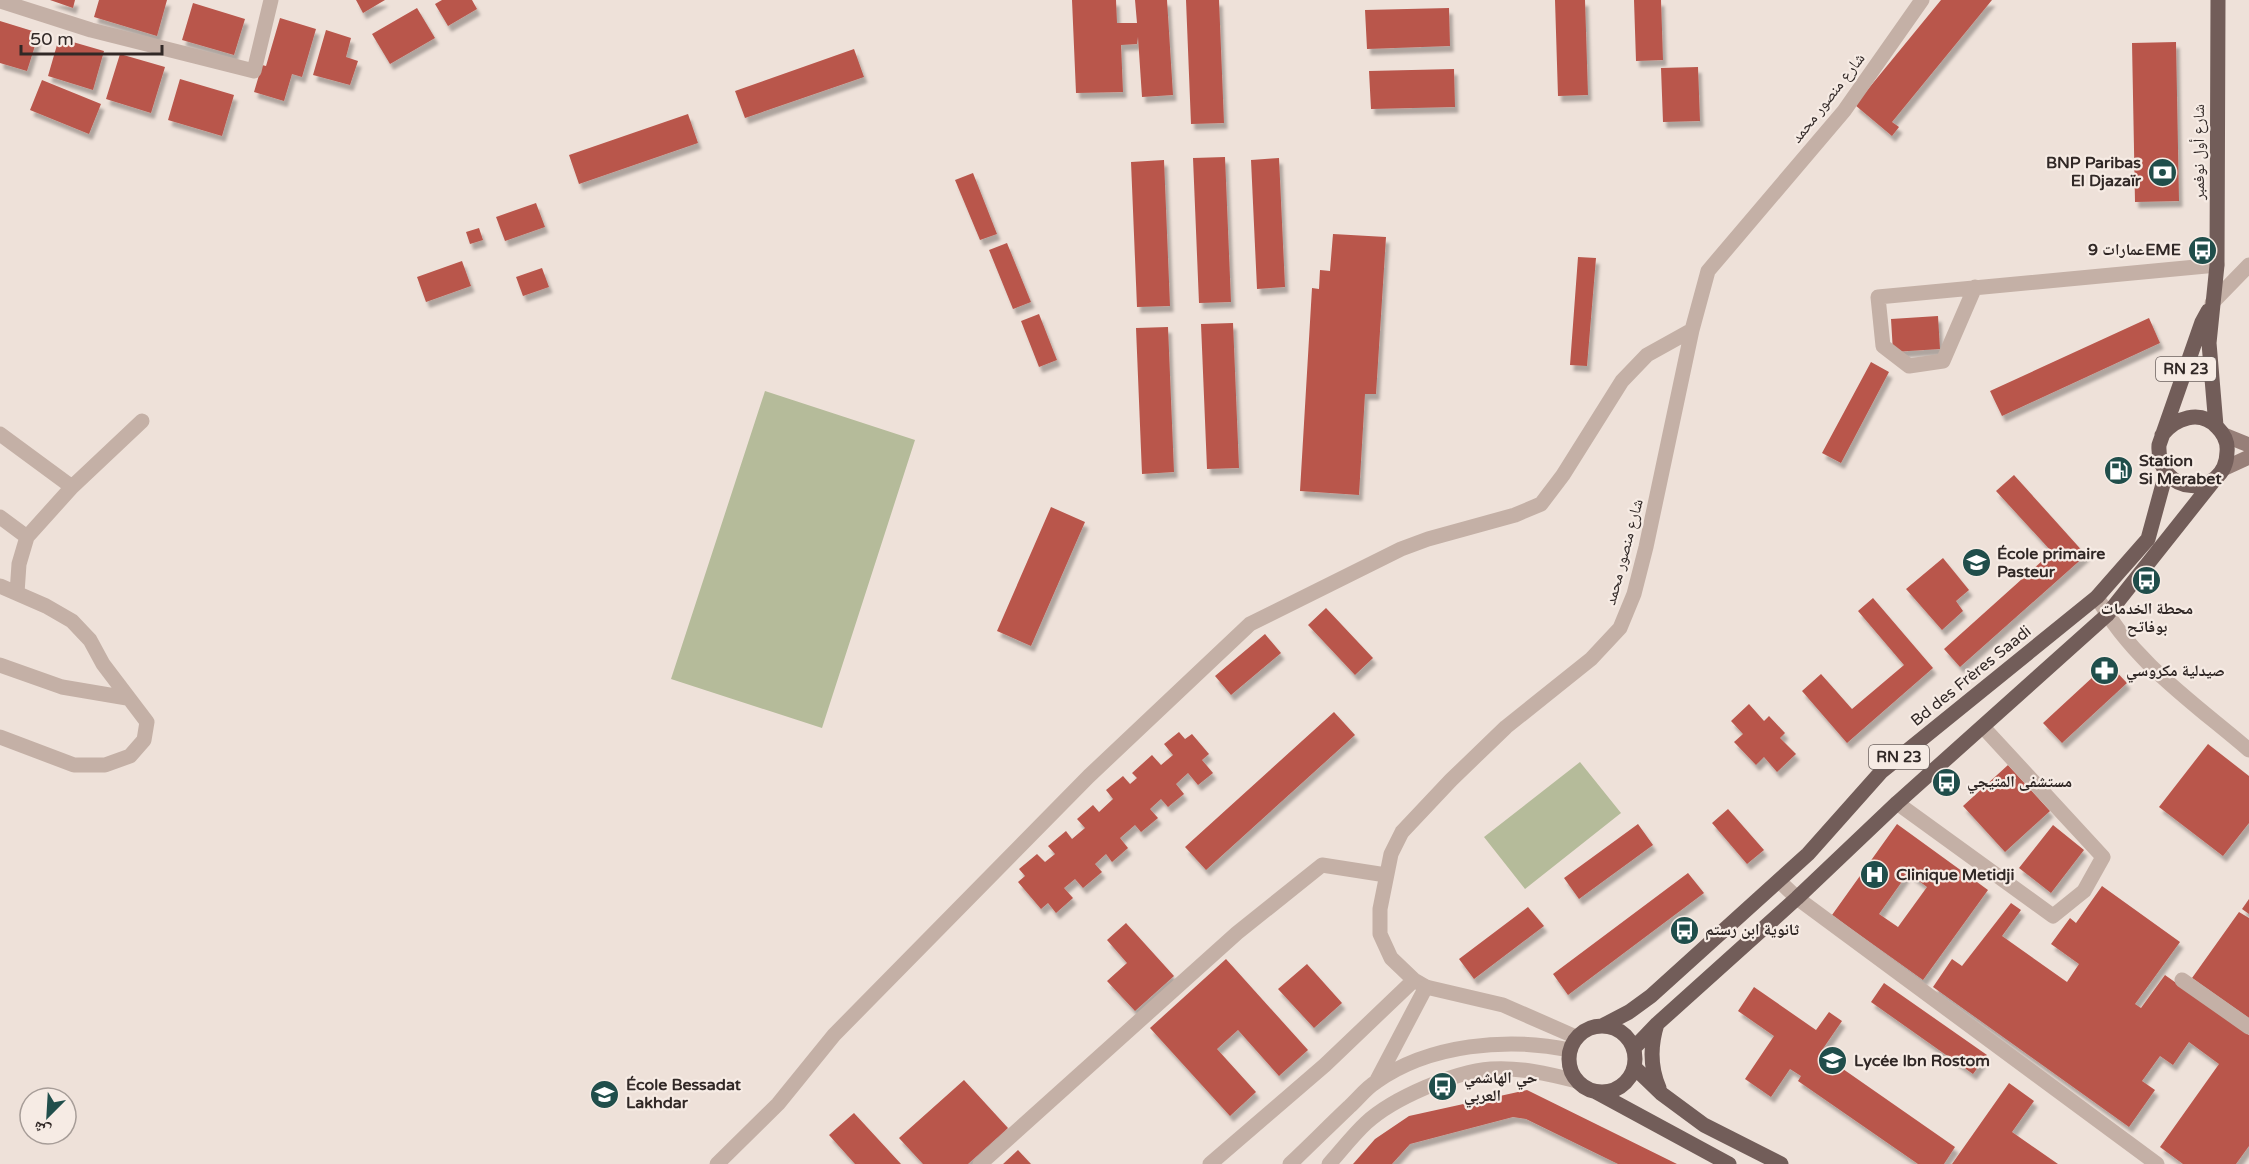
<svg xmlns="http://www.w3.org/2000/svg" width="2249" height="1164" font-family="'Varela Round','Noto Naskh Arabic',sans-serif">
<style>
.green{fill:#b5bb9a}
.building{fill:#b9564c;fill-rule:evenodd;filter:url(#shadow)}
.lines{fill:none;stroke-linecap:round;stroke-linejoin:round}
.minor{stroke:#c4b0a6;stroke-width:15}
.tertiary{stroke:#c4b0a6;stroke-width:15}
.secondary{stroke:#977f78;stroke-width:15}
.primary{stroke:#725d59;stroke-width:15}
.labels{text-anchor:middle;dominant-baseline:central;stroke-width:4.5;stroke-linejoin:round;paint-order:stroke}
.shield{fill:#f6ebe4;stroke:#6c625f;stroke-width:1.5}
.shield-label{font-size:15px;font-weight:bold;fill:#312826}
.street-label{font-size:16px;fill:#312826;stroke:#f6ebe4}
.poi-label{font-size:16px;font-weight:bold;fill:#312826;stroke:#f6ebe4;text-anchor:start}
</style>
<defs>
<filter id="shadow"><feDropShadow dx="3.5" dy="6" stdDeviation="1.5" flood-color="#0004"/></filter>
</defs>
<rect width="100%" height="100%" fill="#eee1d9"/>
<path class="green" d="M765,391L915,440L822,728L671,679Z
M1580,762L1621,813L1525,889L1484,837Z"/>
<path class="building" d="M50,0H75L73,8Z
M99,0H167L157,36L94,17Z
M356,0H385L363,13Z
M442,0H472L477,9L448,26L435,4Z
M1072,0H1116L1117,23H1137L1135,0H1167L1173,95L1142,97L1138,37L1137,44L1121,45L1123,92L1076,93Z
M1186,0H1219L1224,123L1191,124Z
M1555,0H1585L1588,95L1558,96Z
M1634,0H1661L1663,60L1636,61Z
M1941,0H1992L1892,122L1899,127L1892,136L1855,105Z
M193,3L245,19L234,55L182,40Z
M417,8L435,38L390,64L372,34Z
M1449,8L1450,46L1367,49L1365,10Z
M280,18L316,29L302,77L292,74L284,101L254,92L262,65L266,66Z
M0,21L39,33L27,71L0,63Z
M326,30L351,38L346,57L358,61L350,85L313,75Z
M59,38L104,51L93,90L48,76Z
M2176,42L2179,201L2135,202L2132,43Z
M854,49L864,77L745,118L735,91Z
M120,54L165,67L151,113L106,99Z
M1698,67L1700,121L1663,122L1661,68Z
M1454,69L1455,107L1371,109L1369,71Z
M180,79L234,95L222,136L168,120Z
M42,80L101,104L89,134L30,110Z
M688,114L698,143L579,184L569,155Z
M1225,157L1231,302L1199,303L1193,158Z
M1279,158L1285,287L1257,289L1251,160Z
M1164,160L1170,306L1137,307L1131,162Z
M973,173L997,234L980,240L955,180Z
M536,203L545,227L505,241L496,217Z
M479,228L483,240L470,244L466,232Z
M1333,234L1386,237L1376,394H1365L1359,495L1300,491L1312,288L1319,289L1320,270L1330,271Z
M1007,243L1031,302L1013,309L989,250Z
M1578,257L1596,258L1587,366L1570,365Z
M462,261L471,286L426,302L417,277Z
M542,268L549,287L523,296L516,277Z
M1039,314L1057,360L1039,367L1021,321Z
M1938,316L1940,349L1893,352L1891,319Z
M2149,318L2160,343L2002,416L1990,391Z
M1233,323L1239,468L1207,469L1201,324Z
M1168,327L1174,472L1142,474L1136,328Z
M1871,362L1889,372L1841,463L1822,453Z
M2014,475L2086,555L1960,667L1944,649L2052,552L1996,491Z
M1051,507L1085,522L1031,646L997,631Z
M1943,558L1969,590L1956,601L1963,611L1942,630L1906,589Z
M1873,598L1933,668L1847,743L1802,691L1821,674L1852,709L1904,665L1858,611Z
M1326,608L1373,658L1355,675L1308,625Z
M1265,634L1281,653L1231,695L1215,676Z
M2108,663L2127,683L2062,743L2043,723Z
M1749,704L1764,721L1769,716L1785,733L1780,738L1796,754L1777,772L1764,757L1756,765L1734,742L1743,734L1731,721Z
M1334,712L1355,735L1206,870L1185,847Z
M1179,732L1185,739L1192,734L1209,754L1202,760L1213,773L1198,785L1188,773L1176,784L1184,794L1168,807L1161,799L1150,809L1158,818L1141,832L1135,825L1120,838L1128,848L1112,862L1106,854L1095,864L1102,872L1083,888L1075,879L1064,888L1073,898L1056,913L1048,903L1041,909L1018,882L1025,876L1019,869L1037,854L1045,862L1055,854L1048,846L1066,831L1072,839L1085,828L1077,819L1093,805L1099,812L1113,799L1106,790L1123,776L1130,784L1137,778L1132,773L1152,755L1161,765L1173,755L1164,744Z
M2208,744L2249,776V823L2223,856L2159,807Z
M2008,765L2050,811L2005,852L1963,806Z
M1728,809L1764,850L1747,864L1712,823Z
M1638,824L1653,845L1579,899L1564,878Z
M1897,824L1988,890L1923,980L1832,915ZM1908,873L1927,887L1898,927L1879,914Z
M2053,825L2084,850L2051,893L2019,868Z
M1688,873L1704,893L1568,995L1553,974Z
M2102,886L2180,942L2135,1004L2141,1008L2165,975L2249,1035V1146L2236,1164H2183L2160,1147L2219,1064L2189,1042L2173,1065L2160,1056L2142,1081L2155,1090L2129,1127L1933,987L1952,959L1962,966L2011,903L2021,910L2002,936L2067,982L2079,964L2051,944L2070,918L2076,923Z
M2249,899V914L2242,909Z
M1528,907L1544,926L1474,979L1459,959Z
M2239,912L2249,918V1018L2192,978Z
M1126,923L1174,976L1135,1011L1107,981L1127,963L1107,940Z
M1226,959L1308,1050L1279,1076L1238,1030L1217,1049L1256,1092L1230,1116L1150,1028Z
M1307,964L1342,1003L1314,1028L1278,989Z
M1884,983L1987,1055L1973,1074L1871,1002Z
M1754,987L1816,1030L1829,1012L1842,1021L1820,1053L1955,1147L1944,1164H1918L1798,1081L1801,1076L1790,1069L1771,1097L1745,1079L1774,1036L1738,1011Z
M964,1080L1008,1128L968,1164H923L899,1138Z
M2009,1083L2034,1101L2012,1132L2058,1164H1952Z
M1527,1090L1677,1164H1618L1526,1119L1513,1117L1410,1144L1392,1164H1353L1375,1139L1409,1116Z
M854,1113L901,1164H855L829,1135Z
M1018,1150L1031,1164H1003Z"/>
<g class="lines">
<path class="minor" d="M0,1L91,30L254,71L271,0
M1975,287L1943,361L1909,366L1883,346L1878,297L2217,265
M0,434L72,487
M0,517L27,537
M0,586L46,606L72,621L90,640L103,664L147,722L144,740L130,756L105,765H74L0,737
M17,593L19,564L27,537L72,487L142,421
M2097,597C2132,661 2194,703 2249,750
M0,665L62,687L127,698
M1897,803L2053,916L2084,891L2103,857L1983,727
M1779,881L1797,898L2157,1164
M2182,980L2249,1027
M1576,1037L1503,1005L1426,987L1414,980L1391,958L1380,934V909L1391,854L1402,832L1451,780L1506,727L1591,659L1620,628L1634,594L1646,547L1692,330L1708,271L1844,111L1922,0
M717,1164L778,1104L834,1035L1089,776L1250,624L1401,549L1428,539L1515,515L1541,504L1563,475L1622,381L1647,355L1692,330
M980,1164L1237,933L1322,865L1386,875
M1210,1164L1325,1065L1414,980"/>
<path class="tertiary" d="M2212,303L2249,265
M1376,1082L1426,987
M1290,1164C1310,1145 1329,1126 1349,1107C1358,1099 1366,1088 1376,1082C1429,1044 1508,1037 1570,1050
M1329,1164C1341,1151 1352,1136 1366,1123C1393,1098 1454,1072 1491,1069C1520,1067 1549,1074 1577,1081"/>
<path class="secondary" d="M2224,435L2249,445
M2223,469L2249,457"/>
<path class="primary" d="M2216,426L2209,343L2217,265L2218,0
M2162,435C2175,418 2200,409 2217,427C2224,434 2228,443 2227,452C2226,499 2156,497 2159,445L2202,322L2208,311
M1657,1024C1650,1046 1650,1067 1659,1088
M1604,1025L1629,1012L1651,996L1808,854L1881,772L2097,597L2148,539L2166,473
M1569 1059a33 33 0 1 1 66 0a33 33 0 1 1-66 0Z
M1634,1048L1657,1024L1797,898L1897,803L2107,615L2215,479
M1634,1067L1662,1094L1704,1125L1781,1164
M1596,1092L1729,1164"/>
</g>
<defs>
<symbol id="bank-disc" viewBox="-11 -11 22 22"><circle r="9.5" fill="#204e4b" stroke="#f6ebe4"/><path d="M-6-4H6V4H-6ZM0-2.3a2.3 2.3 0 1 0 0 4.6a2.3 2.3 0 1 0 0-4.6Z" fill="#fff"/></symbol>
<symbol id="bus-disc" viewBox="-11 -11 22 22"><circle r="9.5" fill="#204e4b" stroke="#f6ebe4"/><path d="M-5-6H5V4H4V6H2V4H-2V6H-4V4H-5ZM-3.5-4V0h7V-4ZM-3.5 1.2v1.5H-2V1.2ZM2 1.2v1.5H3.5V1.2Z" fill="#fff"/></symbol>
<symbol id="fuel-disc" viewBox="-11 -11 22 22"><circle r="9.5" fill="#204e4b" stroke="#f6ebe4"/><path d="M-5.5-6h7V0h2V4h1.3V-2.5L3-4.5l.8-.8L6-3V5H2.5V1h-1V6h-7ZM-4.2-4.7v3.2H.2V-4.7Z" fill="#fff"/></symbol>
<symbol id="school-disc" viewBox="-11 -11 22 22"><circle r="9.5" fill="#204e4b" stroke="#f6ebe4"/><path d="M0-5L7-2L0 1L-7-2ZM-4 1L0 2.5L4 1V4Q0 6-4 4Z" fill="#fff"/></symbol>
<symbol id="pharmacy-disc" viewBox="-11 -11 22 22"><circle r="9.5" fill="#204e4b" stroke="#f6ebe4"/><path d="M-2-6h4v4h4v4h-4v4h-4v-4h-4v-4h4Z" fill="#fff"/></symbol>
<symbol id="hospital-disc" viewBox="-11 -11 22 22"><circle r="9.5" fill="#204e4b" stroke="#f6ebe4"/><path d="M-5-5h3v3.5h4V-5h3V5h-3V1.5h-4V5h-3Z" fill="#fff"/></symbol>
</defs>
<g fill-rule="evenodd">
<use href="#bank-disc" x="2146" y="156" width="33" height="33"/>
<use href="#bus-disc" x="2186" y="234" width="33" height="33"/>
<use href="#fuel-disc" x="2102" y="454" width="33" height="33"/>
<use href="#school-disc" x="1960" y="546" width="33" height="33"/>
<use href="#bus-disc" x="2130" y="564" width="33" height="33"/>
<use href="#pharmacy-disc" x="2088" y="654" width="33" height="33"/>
<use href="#bus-disc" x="1930" y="766" width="33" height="33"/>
<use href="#hospital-disc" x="1858" y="858" width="33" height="33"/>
<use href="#bus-disc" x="1668" y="914" width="33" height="33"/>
<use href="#school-disc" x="1816" y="1044" width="33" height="33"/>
<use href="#bus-disc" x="1426" y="1070" width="33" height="33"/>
<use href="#school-disc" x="588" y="1078" width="33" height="33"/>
</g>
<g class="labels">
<g class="shield">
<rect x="2156" y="357" width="60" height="24" rx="4.5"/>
<rect x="1869" y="745" width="60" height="24" rx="4.5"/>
</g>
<g class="shield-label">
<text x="2186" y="369">RN 23</text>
<text x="1899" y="757">RN 23</text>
</g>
<g class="street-label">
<text transform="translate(1828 98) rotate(-52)">شارع منصور محمد</text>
<text transform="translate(2199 152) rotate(-90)">شارع أول نوفمبر</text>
<text transform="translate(1624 552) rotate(-75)">شارع منصور محمد</text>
<text transform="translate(1971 676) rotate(-39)">Bd des Frères Saadi</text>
</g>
<g class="poi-label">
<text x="2141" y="163" text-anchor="end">BNP Paribas<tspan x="2141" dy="18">El Djazaïr</tspan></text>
<text x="2181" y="250" text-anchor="end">عمارات 9EME</text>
<text x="2139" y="461">Station<tspan x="2139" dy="18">Si Merabet</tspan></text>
<text x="1997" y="554">École primaire<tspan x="1997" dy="18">Pasteur</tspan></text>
<text x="2147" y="609" text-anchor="middle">محطة الخدمات<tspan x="2147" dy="18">بوفاتح</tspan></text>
<text x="2126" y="671">صيدلية مكروسي</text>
<text x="1967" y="782">مستشفى المتيجي</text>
<text x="1896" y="875">Clinique Metidji</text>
<text x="1705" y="930">ثانوية ابن رستم</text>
<text x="1854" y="1061">Lycée Ibn Rostom</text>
<text x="1464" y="1078">حي الهاشمي<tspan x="1464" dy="18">العربي</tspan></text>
<text x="626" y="1085">École Bessadat<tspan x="626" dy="18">Lakhdar</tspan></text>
</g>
</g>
<g transform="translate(48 1116) rotate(204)"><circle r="28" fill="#f6ebe4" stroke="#a79d98" stroke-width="1.5"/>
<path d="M0-4.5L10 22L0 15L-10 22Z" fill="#204e4b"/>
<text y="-9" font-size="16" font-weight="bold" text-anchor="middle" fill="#312826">ش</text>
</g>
<path d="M21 45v9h141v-9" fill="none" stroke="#312826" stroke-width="3"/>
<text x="30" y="45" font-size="18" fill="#312826" stroke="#f6ebe4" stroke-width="4.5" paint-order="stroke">50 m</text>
</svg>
